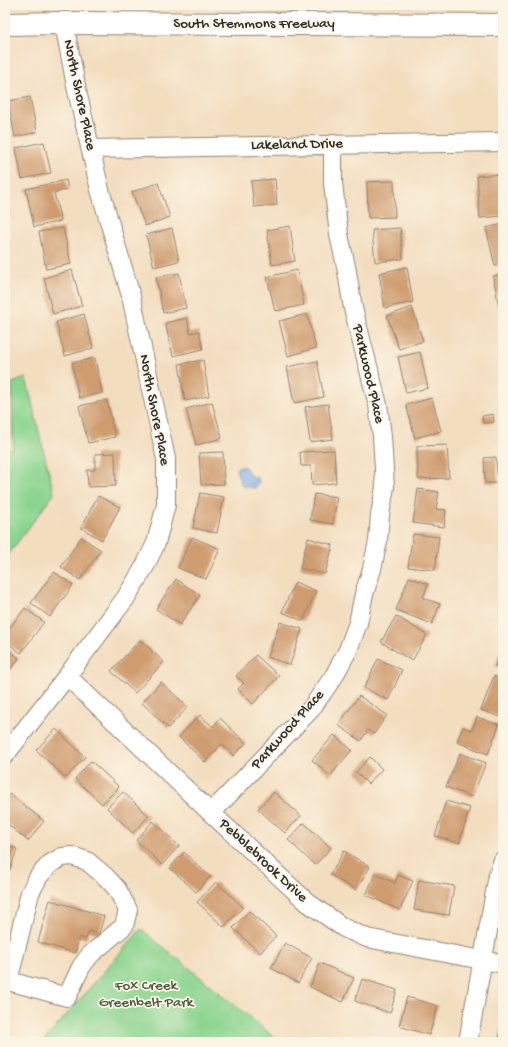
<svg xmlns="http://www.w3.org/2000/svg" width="508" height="1047" font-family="'Gochi Hand',sans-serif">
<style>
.green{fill:#8bd490;stroke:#5b805e}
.water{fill:#7baae5;stroke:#536a88}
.building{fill:#cf9c70}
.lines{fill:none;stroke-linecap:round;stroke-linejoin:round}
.minor-casing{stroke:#8f8475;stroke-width:20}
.major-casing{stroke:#8f8475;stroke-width:24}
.minor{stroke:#fff;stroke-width:18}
.major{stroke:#fff;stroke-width:22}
.labels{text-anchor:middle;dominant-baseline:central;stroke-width:3.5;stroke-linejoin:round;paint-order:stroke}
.street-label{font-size:15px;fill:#2b2b2b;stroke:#fcf5e5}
.park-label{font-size:15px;fill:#485e49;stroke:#fcf5e5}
</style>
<rect width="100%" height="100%" fill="#fcf5e5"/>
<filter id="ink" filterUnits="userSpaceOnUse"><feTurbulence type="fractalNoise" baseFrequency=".025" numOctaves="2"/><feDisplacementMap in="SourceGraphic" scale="8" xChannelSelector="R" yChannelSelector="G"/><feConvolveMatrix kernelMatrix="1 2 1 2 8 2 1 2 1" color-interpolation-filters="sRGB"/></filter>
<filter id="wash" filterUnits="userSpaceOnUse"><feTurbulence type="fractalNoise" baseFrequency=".012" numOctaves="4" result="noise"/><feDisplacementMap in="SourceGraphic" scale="16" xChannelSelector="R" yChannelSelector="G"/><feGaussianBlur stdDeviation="0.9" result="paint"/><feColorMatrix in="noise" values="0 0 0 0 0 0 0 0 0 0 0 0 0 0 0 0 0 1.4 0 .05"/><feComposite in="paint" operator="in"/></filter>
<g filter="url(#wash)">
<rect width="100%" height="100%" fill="#f3ddbf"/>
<path class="green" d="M26,378L54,494L5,559V449H13L12,383Z
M141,929L280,1042H43Z"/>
<path class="water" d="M239,466L245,467L250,475L258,478L259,483L255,488L242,486L236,470Z"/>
<g id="blocks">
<path class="building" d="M30,97L37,132L15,137L8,101Z
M44,142L51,173L22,179L16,148Z
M503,174V216L480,218L477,176Z
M275,179L277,205L254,207L251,181Z
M66,180L68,189L54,193L61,221L34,227L26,189Z
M394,181L395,217L368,218L367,182Z
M158,183L170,217L145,226L132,192Z
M503,224V264L495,266L486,228Z
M290,226L295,261L272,265L267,230Z
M63,228L71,264L46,269L39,232Z
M172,228L179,261L154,267L146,235Z
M400,228L403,259L375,262L372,230Z
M407,267L413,302L385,308L379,273Z
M72,270L82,306L53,314L44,278Z
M297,270L304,305L275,311L267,277Z
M179,273L186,308L163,313L156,277Z
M503,274V311L500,312L493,276Z
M412,307L423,341L399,349L387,316Z
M84,314L93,348L65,356L56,322Z
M307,314L316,348L288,356L279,321Z
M187,318L190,333L199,331L203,349L173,356L165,323Z
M420,352L428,388L406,393L398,357Z
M95,358L102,393L79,398L72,363Z
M203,360L209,396L185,401L179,364Z
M317,361L324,397L294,403L287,367Z
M432,398L441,431L415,438L406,405Z
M107,400L115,437L88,443L79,406Z
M212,402L222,438L196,445L186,409Z
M328,404L333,439L310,442L305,407Z
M493,414L494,422L483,423L482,416Z
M447,445L449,478L418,479L417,446Z
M334,450L336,483L312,485L311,466H301L300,452Z
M223,452L224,484L201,485L199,453Z
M115,453L116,486L88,487L87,470H95V454Z
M496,457L498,483H485L484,458Z
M418,489L439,492L436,509L446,510L444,527L413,523Z
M200,493L224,497L217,533L193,528Z
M314,494L337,497L333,524L310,520Z
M98,496L120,507L102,540L81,528Z
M413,534L439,537L435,570L408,567Z
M81,537L101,550L80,580L61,567Z
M192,537L220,549L206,579L178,568Z
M308,538L333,545L325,574L300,568Z
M54,572L73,585L50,617L31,603Z
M409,577L428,584L423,598L440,604L432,624L396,610Z
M176,579L200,595L180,625L156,609Z
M295,582L316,591L303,621L282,612Z
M25,608L44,622L21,653L5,641V626L9,629Z
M396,616L427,635L412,661L381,642Z
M280,622L302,629L290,665L268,657Z
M140,640L164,662L135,693L111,671Z
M503,645V669L495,666Z
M5,647L19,658L5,677Z
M256,655L279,676L253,704L238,689L244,683L236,676Z
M378,659L402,670L388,700L364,688Z
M494,676L503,679V718L481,710Z
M161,682L188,707L168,728L142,703Z
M359,696L387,715L374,734L368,730L361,741L338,725Z
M200,715L213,727L220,718L246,743L233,756L222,744L205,762L179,737Z
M477,717L499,725L488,754L457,742L463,727L472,730Z
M56,729L85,757L66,778L36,750Z
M334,735L352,750L330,776L312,760Z
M460,753L486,763L472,797L446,787Z
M370,757L382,769L368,784L356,772Z
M91,761L119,787L102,804L75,779Z
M123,792L149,816L133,833L107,808Z
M274,792L301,816L285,833L258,809Z
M10,794L44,821L28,841L5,822V800Z
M446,801L470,808L459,843L435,836Z
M153,821L179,846L162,865L136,840Z
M304,823L331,848L315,865L288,840Z
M5,845L17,849L10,870L5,868Z
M344,851L370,867L356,890L330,875Z
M184,852L210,877L196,892L170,868Z
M375,874L395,883L398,875L413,881L400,910L366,895Z
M419,880L454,886L449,915L414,910Z
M216,882L243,907L224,927L197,902Z
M50,900L104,916L99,934L89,931L86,939L79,937L75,953L38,942Z
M249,911L276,936L260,953L233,928Z
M285,943L312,958L298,983L271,968Z
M320,963L354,978L343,1002L310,987Z
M362,979L397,990L390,1013L355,1001Z
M407,997L438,1006L429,1035L399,1026Z
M502,1023L503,1042H499Z"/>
</g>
</g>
<g filter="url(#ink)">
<use href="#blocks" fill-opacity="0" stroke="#8f8475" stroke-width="1"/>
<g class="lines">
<defs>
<path id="minor" d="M91,149L503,142
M67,676L211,813L307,902L344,928L367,938L503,964
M5,755L67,676L125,599L145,566L156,543L166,505V459L131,296L100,190L77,91L64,23
M211,813L311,709L334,676L348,650L358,623L364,594L372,569L378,541L380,515L385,487L382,436L378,405L353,308L346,266L339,235L333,183V144
M5,980L67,997L81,967L90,955L124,926L128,910L117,889L106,877L87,861L72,856L62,857L50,864L39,876L30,893L8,981
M468,1042L498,875L503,860"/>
<path id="major" d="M5,24L64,23L503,25"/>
</defs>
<use href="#minor" class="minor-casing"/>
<use href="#major" class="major-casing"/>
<use href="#minor" class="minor"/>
<use href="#major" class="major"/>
</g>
</g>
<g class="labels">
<g class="street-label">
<text x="254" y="24">South Stemmons Freeway</text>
<text transform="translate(79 95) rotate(78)">North Shore Place</text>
<text transform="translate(297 145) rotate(-1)">Lakeland Drive</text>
<text transform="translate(368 374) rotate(77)">Parkwood Place</text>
<text transform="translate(154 410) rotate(79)">North Shore Place</text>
<text transform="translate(288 730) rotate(-48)">Parkwood Place</text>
<text transform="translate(263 861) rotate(43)">Pebblebrook Drive</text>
</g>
<g class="park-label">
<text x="146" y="986">Fox Creek<tspan x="146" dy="17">Greenbelt Park</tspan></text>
</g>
</g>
<rect width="508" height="1047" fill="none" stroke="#fcf5e5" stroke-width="20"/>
</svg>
